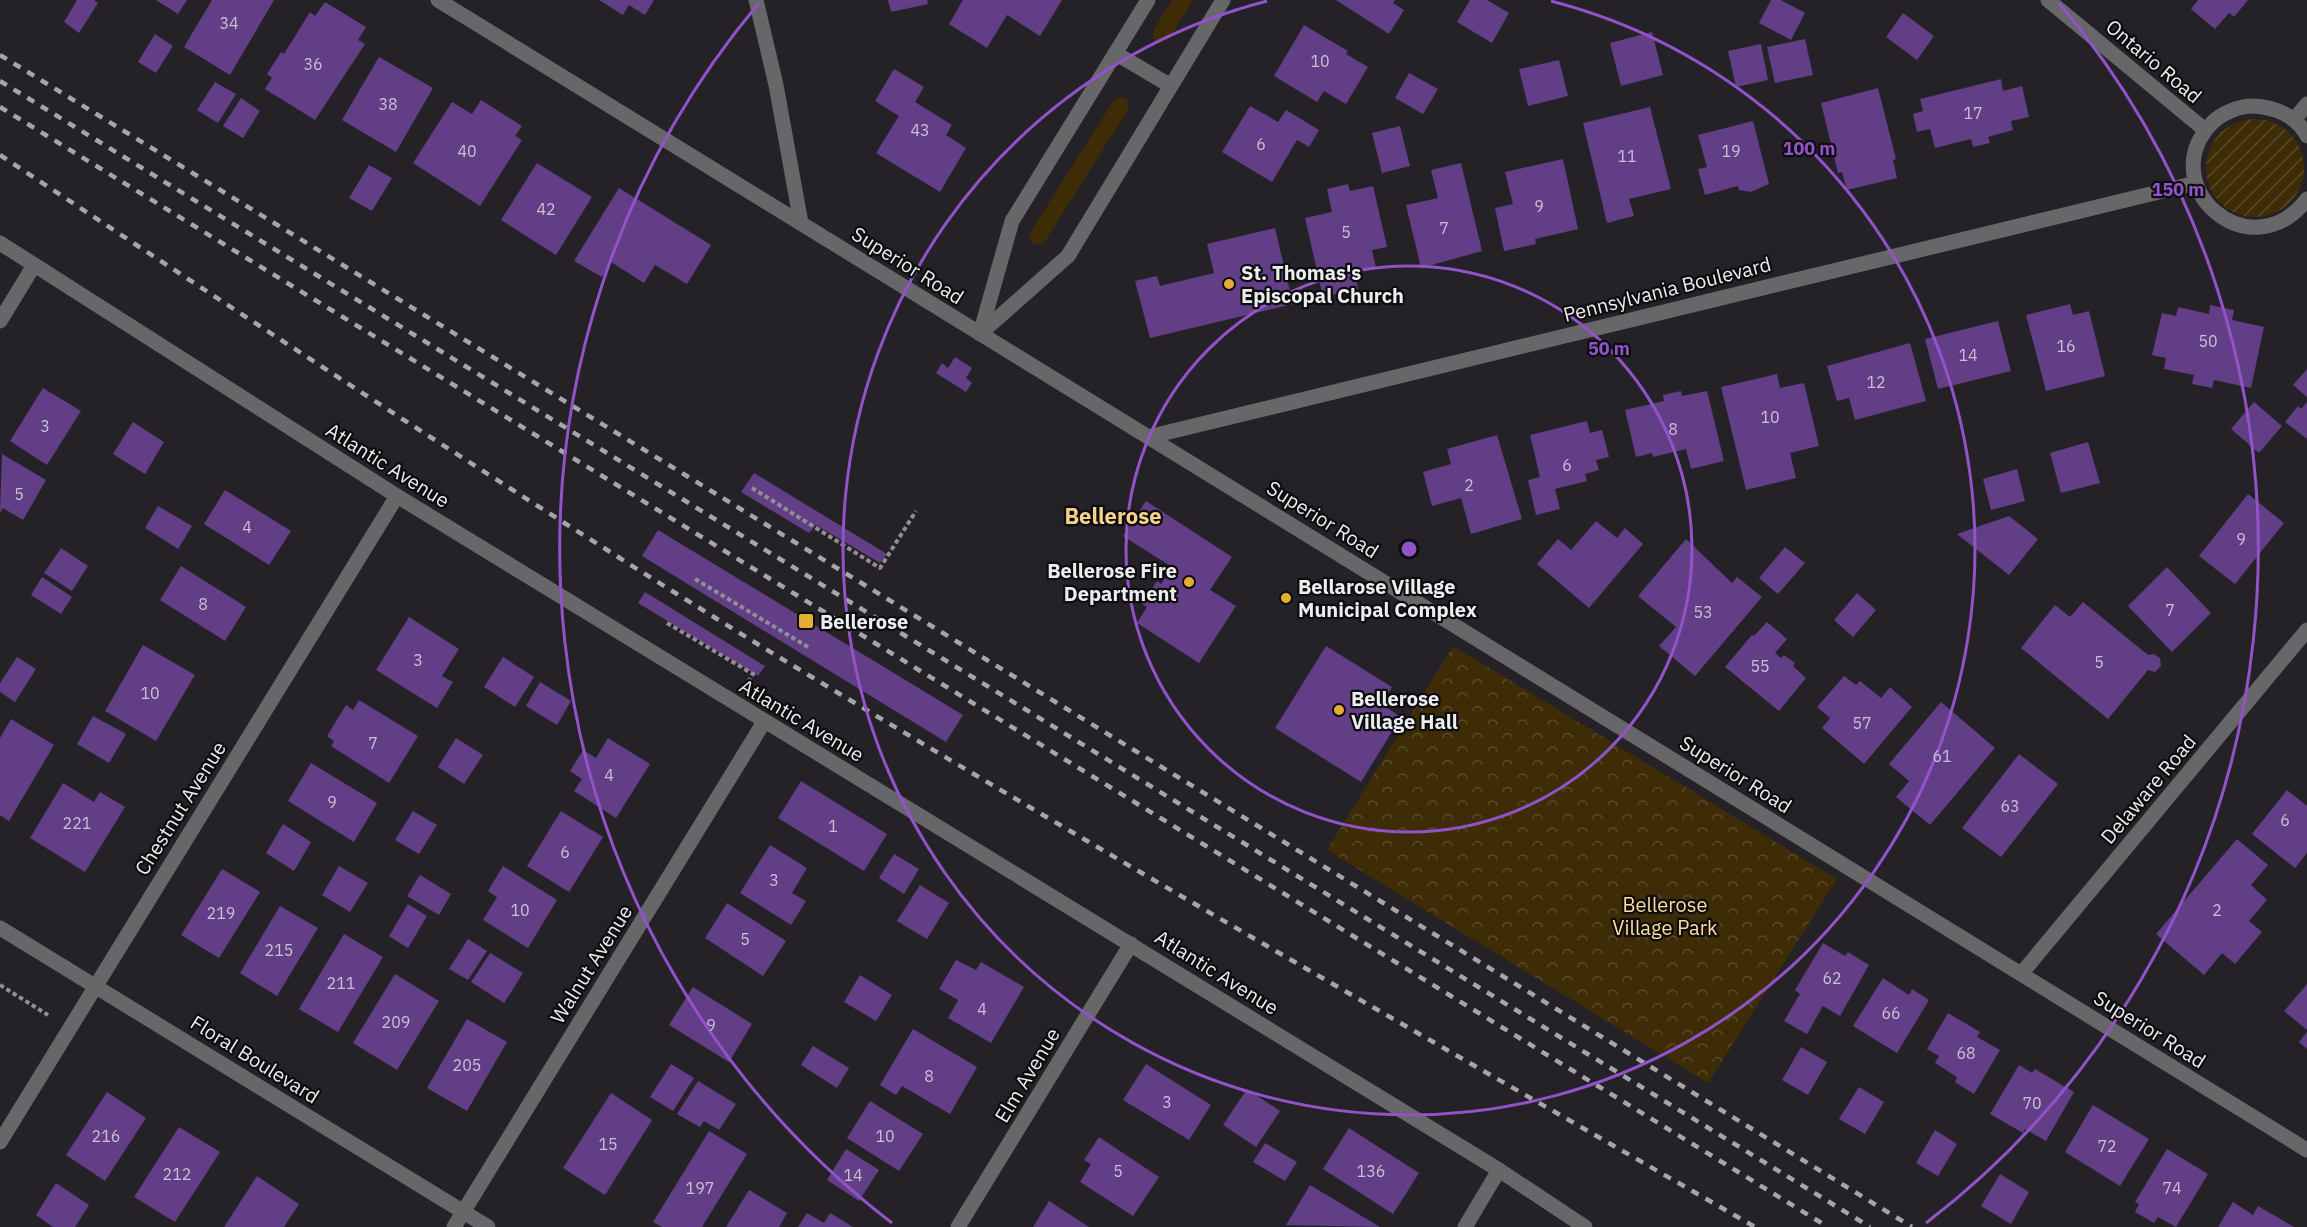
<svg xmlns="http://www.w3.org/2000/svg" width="2307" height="1227" font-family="'IBM Plex Sans',sans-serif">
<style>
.grass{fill:#3d2c06}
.park{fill:url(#park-crowns)}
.garden{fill:url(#garden-furrows)}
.building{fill:#623e86}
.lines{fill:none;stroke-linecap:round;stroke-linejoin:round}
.path{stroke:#918f93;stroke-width:4;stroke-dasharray:4.5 3;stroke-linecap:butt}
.minor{stroke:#676668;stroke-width:15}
.rail{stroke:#a6a5a8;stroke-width:4.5;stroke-dasharray:8 8;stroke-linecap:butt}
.ring{fill:none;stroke:#9252c9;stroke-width:3}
.poi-dot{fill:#e3ae34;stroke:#0d0c0e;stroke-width:2}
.labels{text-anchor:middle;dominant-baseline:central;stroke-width:4.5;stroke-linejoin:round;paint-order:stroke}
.number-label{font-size:16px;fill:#cac0d5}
.street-label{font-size:20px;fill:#edecef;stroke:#0d0c0e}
.poi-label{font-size:20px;font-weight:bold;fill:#edecef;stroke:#0d0c0e;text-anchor:start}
.park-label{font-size:20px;fill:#fedd9c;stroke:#0d0c0e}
.quarter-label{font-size:22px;font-weight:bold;fill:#f7d28a;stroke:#0d0c0e}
.centre{fill:#9252c9;stroke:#0d0c0e;stroke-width:3}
.ring-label{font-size:18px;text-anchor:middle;font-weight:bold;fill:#9252c9;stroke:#0d0c0e;stroke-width:4.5;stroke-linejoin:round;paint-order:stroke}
</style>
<defs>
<pattern id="park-crowns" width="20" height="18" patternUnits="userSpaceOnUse" patternTransform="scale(1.5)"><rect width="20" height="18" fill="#3d2c06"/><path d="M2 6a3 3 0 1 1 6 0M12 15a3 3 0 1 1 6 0" fill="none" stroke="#594b2b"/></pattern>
<pattern id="garden-furrows" width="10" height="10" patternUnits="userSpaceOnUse" patternTransform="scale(1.5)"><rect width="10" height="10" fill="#3d2c06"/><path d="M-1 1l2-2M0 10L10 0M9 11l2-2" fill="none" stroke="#594b2b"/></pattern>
</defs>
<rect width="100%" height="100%" fill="#242227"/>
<path class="grass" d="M1172,0H1193L1168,40L1160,43L1153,39L1154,29Z
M1119,97L1127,99L1128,110L1044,243L1034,244L1029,239L1031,231L1114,100Z"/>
<path class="park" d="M1453,646L1837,879L1708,1083L1327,850Z"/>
<path class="garden" d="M2206 168a49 49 0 1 1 98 0a49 49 0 1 1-98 0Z"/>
<path class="building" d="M77,0H94L98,3L79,33L64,22Z
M156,0H187L178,14Z
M212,0H274L230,75L184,47Z
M599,0H654L645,15L629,5L623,15Z
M888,0H927L928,4L891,12Z
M963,0H1062L1040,36L1007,15L987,48L949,24Z
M1336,0H1395L1393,3L1404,10L1389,34Z
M1470,0H1487L1509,13L1492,43L1457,22Z
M1771,0H1781L1805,13L1791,40L1759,23Z
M2198,0H2248L2234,17L2229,13L2215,29L2191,9Z
M325,2L366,27L358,40L365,44L315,120L265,89L272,78L267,74L281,52L284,54L310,12L315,16Z
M1903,13L1934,36L1917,60L1886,37Z
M1304,25L1348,51L1346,54L1368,67L1346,104L1324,91L1317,102L1274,76Z
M1652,32L1663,75L1621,86L1610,43Z
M155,34L173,46L156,73L138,62Z
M1805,39L1813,75L1775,83L1767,47Z
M1761,44L1768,80L1736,87L1728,51Z
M379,57L433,88L396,152L342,120Z
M1559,60L1568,96L1528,106L1519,69Z
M894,69L924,87L915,102L952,125L946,135L966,148L940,192L876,153L899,116L875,101Z
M1409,73L1438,89L1423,114L1395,98Z
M2001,79L2003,91L2022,86L2029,117L2011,121L2013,130L1988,137L1990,143L1973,147L1971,139L1935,148L1930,129L1917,132L1913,114L1923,111L1920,99Z
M215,82L236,94L218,123L197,110Z
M1878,88L1896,159L1893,160L1897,178L1847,190L1842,172L1838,173L1821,103Z
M241,98L260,111L243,138L223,126Z
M481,100L522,126L515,136L522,140L480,206L413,163L452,102L472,114Z
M1250,106L1278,122L1286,110L1319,130L1309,147L1297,140L1272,182L1222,152Z
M1650,107L1671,189L1629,199L1634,216L1607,223L1583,123Z
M1753,121L1769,184L1751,192L1739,190L1738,186L1705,195L1698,169L1707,167L1698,135Z
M1400,126L1410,166L1382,173L1372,133Z
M1563,159L1578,229L1535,239L1536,244L1504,251L1495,208L1513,204L1505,172Z
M537,163L592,197L556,255L501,220Z
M1461,163L1482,251L1421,268L1406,205L1438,198L1431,170Z
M369,165L392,178L372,211L349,198Z
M1348,184L1350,191L1373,186L1387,247L1372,250L1376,268L1355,272L1358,289L1323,297L1305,218L1332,212L1327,189Z
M619,188L711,245L687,284L655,265L644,283L611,262L602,277L574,261Z
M1275,228L1293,304L1150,338L1135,281L1157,276L1160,286L1214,273L1207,244Z
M2070,304L2073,315L2089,311L2105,376L2046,391L2026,315Z
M2210,305L2234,310L2232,320L2264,327L2251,388L2214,380L2212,388L2192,384L2194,375L2164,369L2166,358L2152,355L2162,313L2176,316L2178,307L2209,314Z
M1998,321L2011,371L1938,389L1925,339Z
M1910,343L1926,401L1855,420L1849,398L1837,401L1827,366Z
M955,357L972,368L966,378L972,383L966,392L936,373L942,363L948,368Z
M2307,369V397L2293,385Z
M1777,374L1780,388L1804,383L1819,446L1790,453L1796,478L1746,490L1721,387Z
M43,388L81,411L47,465L10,441Z
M1681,391L1682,396L1707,391L1724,461L1691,469L1686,449L1653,457L1652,453L1636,457L1625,410L1664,401L1663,395Z
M2254,402L2282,426L2259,453L2231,429Z
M2307,402V439L2285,422L2298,406L2301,409Z
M1587,421L1590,433L1602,430L1609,457L1596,460L1599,470L1585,474L1587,481L1555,489L1560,509L1536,515L1528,480L1540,477L1530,435Z
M133,422L164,442L145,474L113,454Z
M1497,435L1522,519L1471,534L1461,498L1432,506L1423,472L1451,464L1447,449Z
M2088,442L2100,483L2061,493L2050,453Z
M2,454L46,480L23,520L3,508L0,513Z
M2017,469L2025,501L1991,510L1983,479Z
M754,473L887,554L880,563L816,525L809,533L741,492Z
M225,490L291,531L269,565L204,524Z
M2248,494L2284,523L2235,584L2199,556Z
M1146,501L1232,557L1210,590L1236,606L1199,663L1137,623L1147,607L1142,604L1157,581L1161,584L1172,567L1123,536Z
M158,506L192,526L178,549L145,528Z
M2009,516L2038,539L2009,575L1957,534Z
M1596,521L1617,538L1625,528L1643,544L1589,608L1537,564L1558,539L1571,550Z
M658,530L963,715L946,742L642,556Z
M1686,539L1732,583L1737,577L1762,597L1695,676L1659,646L1676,627L1638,596Z
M1785,547L1805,563L1778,594L1759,578Z
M61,548L88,566L72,591L44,573Z
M181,566L246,607L225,641L160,600Z
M2167,567L2211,613L2172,652L2128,606Z
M42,577L72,597L61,614L31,595Z
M645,592L765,666L758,676L638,603Z
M1857,593L1876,610L1853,637L1834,620Z
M2083,602L2148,655L2154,654L2160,658L2161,666L2155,672L2148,670L2108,719L2021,648L2055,605L2070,617Z
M409,617L459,649L442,676L453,682L437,708L376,670Z
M1767,622L1787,639L1775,653L1781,658L1784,655L1795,663L1793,666L1806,678L1779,711L1725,667L1752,635L1754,636Z
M143,645L195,675L156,741L105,711Z
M1326,646L1392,687L1381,704L1401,717L1361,782L1275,728Z
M17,657L36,669L15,702L0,692V683Z
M503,657L534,677L515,707L484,687Z
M1844,676L1856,685L1860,681L1881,698L1890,687L1912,707L1864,764L1822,728L1830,718L1817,707Z
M540,682L571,701L557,725L526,706Z
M359,700L418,736L389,783L331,746L334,741L327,736L346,705L353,710Z
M1941,702L1995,748L1930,825L1896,797L1909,781L1889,764Z
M93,716L126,734L109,763L77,744Z
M11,719L54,745L9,821L0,815V738Z
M456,738L483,755L464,784L438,767Z
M608,738L650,764L616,818L574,791L582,779L570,771L583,750L596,758Z
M2019,754L2058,784L2001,857L1962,828Z
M311,763L377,803L354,842L288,801Z
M801,781L887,834L864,871L778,818Z
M63,783L94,802L100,792L125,807L85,872L30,838Z
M2287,790L2307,806V853L2295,868L2252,834Z
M413,811L437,825L419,854L395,840Z
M561,811L603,837L569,892L527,866Z
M283,824L311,842L294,871L266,853Z
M2237,839L2268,865L2251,885L2267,900L2249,921L2262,932L2235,964L2222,953L2204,975L2156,934Z
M770,845L807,868L792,893L806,901L791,925L740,893Z
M894,854L919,869L904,894L879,878Z
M339,866L368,883L350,912L322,895Z
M503,866L557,900L528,948L483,920L497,897L488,891Z
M222,869L260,892L219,958L181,935Z
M420,875L451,894L439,915L407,896Z
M920,885L949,903L927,939L897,921Z
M727,903L786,941L763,976L705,938Z
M408,904L427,916L408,948L389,936Z
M280,906L318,928L277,996L240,973Z
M344,934L383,957L338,1032L299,1009Z
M468,939L487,951L468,980L449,969Z
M1823,943L1845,956L1848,952L1869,965L1840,1016L1823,1006L1807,1034L1784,1021L1800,994L1795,990Z
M490,953L523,973L504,1003L471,982Z
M956,960L976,970L981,962L1024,987L991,1043L948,1018L958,1000L939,989Z
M395,974L439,1001L397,1070L353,1043Z
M860,975L892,995L876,1021L844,1002Z
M1883,978L1909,995L1912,989L1929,1000L1897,1053L1853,1026Z
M2307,984V1030L2284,1011Z
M693,987L752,1024L729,1062L669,1025Z
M1948,1013L1980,1032L1977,1037L2000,1050L1974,1094L1955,1082L1957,1077L1935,1063L1939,1056L1927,1049Z
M467,1019L507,1042L467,1111L427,1088Z
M913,1029L977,1067L950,1114L902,1086L896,1095L880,1085Z
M2307,1032V1049L2299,1042Z
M813,1046L849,1068L837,1088L801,1065Z
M1801,1047L1827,1062L1808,1095L1782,1080Z
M671,1064L694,1078L673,1111L650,1097Z
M1146,1064L1211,1105L1189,1140L1123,1100Z
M2019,1065L2032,1073L2035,1069L2074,1092L2046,1141L2025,1129L2023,1133L1990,1114Z
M698,1081L736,1104L719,1130L704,1121L700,1127L677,1114Z
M1859,1087L1884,1102L1865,1134L1839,1119Z
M1247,1089L1280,1111L1256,1147L1223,1125Z
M107,1092L146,1118L105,1181L66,1155Z
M611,1093L652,1120L605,1195L563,1168Z
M870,1101L923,1134L899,1171L847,1138Z
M2093,1105L2149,1139L2120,1186L2065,1152Z
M179,1127L220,1152L175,1222L134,1197Z
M1349,1128L1419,1173L1393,1214L1323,1169Z
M1935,1130L1957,1144L1938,1176L1916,1163Z
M709,1131L747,1154L702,1227H662L653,1222Z
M1099,1137L1159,1177L1133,1216L1080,1182L1091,1164L1084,1160Z
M1265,1143L1297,1162L1285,1181L1253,1162Z
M846,1149L879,1170L859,1201L827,1180Z
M2167,1149L2208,1174L2176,1227L2158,1217L2154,1223L2135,1212L2139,1204L2135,1202Z
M2000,1174L2029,1192L2011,1224L1981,1206Z
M257,1176L299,1204L284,1227H224Z
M56,1183L89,1205L75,1227H53L36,1215Z
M1310,1185L1380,1227L1286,1225Z
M749,1190L787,1213L779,1227H726Z
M1049,1201L1089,1227H1033Z
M2233,1202L2253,1215L2258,1206L2294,1227H2218Z
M807,1213L824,1223L830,1213L853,1227H798Z"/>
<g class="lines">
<path class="path" d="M752,488L880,568L916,511
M695,579L808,647
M667,623L753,674L749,681
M0,985L48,1015"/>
<path class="minor" d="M438,0L2307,1150
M756,0L776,85L801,223
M1148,0L1012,221L980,334L1068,256L1223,0
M2048,0L2205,130
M1115,53L1171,86
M2294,120L2307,104
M2307,136C2297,116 2275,107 2253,106C2239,106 2222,113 2212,123C2152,185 2250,273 2307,199
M0,243L397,496L1499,1170L1585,1227
M0,321L33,267
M1148,437L2196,183
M0,928L488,1227
M2021,974L2307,630
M0,1142L397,496
M454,1227L764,722
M958,1227L1131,944
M1465,1227L1499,1170"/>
<path class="rail" d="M0,55L1912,1227
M0,81L1870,1227
M0,107L1828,1227
M0,155C253,322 506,489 764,648C1091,847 1423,1036 1755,1227"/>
</g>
<g class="ring">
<circle cx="1409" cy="549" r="283"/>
<path d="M1551 1A566 566 0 1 1 1267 1"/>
<path d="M892 1223A849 849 0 0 1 759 3M2059 3A849 849 0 0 1 1926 1223"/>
</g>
<g class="poi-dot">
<circle cx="1229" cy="284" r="6"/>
<circle cx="1189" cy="582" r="6"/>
<circle cx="1286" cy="598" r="6"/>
<rect x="798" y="613" width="16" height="16" rx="3"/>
<circle cx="1339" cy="710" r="6"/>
</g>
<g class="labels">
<g class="number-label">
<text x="229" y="23">34</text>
<text x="1320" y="61">10</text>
<text x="313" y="64">36</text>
<text x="388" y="104">38</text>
<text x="1973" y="113">17</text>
<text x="920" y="130">43</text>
<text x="1261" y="144">6</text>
<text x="467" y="151">40</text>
<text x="1731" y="151">19</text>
<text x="1627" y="156">11</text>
<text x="1539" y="206">9</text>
<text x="546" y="209">42</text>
<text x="1444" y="228">7</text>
<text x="1346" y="232">5</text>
<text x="2208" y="341">50</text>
<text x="2066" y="346">16</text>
<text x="1968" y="355">14</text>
<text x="1876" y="382">12</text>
<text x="1770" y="417">10</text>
<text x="45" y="426">3</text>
<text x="1673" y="429">8</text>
<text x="1567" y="465">6</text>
<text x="1469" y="485">2</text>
<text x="19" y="494">5</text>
<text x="247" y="527">4</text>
<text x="2241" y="539">9</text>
<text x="203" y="604">8</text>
<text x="2170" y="610">7</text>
<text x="1703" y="612">53</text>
<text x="418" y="660">3</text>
<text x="2099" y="662">5</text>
<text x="1760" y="666">55</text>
<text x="150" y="693">10</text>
<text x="1862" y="723">57</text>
<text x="373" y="743">7</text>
<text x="1942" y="756">61</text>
<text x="609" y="775">4</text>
<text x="332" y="802">9</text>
<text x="2010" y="806">63</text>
<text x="2285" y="820">6</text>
<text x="77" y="823">221</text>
<text x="833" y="826">1</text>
<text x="565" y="852">6</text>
<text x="774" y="880">3</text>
<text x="520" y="910">10</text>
<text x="2217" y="910">2</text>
<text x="221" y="913">219</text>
<text x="745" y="939">5</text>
<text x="279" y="950">215</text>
<text x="1832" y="978">62</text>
<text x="341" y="983">211</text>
<text x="982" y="1009">4</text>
<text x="1891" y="1013">66</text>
<text x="396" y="1022">209</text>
<text x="711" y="1025">9</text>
<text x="1966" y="1053">68</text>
<text x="467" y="1065">205</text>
<text x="929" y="1076">8</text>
<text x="1167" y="1102">3</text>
<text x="2032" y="1103">70</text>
<text x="106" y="1136">216</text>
<text x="885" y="1136">10</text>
<text x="608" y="1144">15</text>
<text x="2107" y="1146">72</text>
<text x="1118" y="1171">5</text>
<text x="1371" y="1171">136</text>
<text x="177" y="1174">212</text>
<text x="853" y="1175">14</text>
<text x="700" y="1188">197</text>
<text x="2172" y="1188">74</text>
</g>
<g class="street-label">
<text transform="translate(2154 61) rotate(40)">Ontario Road</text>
<text transform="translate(908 265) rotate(32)">Superior Road</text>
<text transform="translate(1667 289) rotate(-14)">Pennsylvania Boulevard</text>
<text transform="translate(388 465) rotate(32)">Atlantic Avenue</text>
<text transform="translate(1323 519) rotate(32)">Superior Road</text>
<text transform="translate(802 720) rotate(31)">Atlantic Avenue</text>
<text transform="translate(1736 774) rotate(32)">Superior Road</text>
<text transform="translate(2148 789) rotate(-50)">Delaware Road</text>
<text transform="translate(180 808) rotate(-58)">Chestnut Avenue</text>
<text transform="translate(591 964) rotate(-58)">Walnut Avenue</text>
<text transform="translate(1217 972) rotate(32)">Atlantic Avenue</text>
<text transform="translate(2150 1029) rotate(32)">Superior Road</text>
<text transform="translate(255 1059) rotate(32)">Floral Boulevard</text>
<text transform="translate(1027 1075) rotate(-59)">Elm Avenue</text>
</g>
<g class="poi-label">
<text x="1241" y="272">St. Thomas's<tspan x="1241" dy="23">Episcopal Church</tspan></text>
<text x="1177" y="570" text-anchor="end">Bellerose Fire<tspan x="1177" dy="23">Department</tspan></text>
<text x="1298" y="586">Bellarose Village<tspan x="1298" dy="23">Municipal Complex</tspan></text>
<text x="820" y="621">Bellerose</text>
<text x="1351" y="698">Bellerose<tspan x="1351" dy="23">Village Hall</tspan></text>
</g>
<g class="park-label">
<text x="1665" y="904">Bellerose<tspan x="1665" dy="23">Village Park</tspan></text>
</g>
<g class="quarter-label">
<text x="1113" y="515">Bellerose</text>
</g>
</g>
<circle cx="1409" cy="549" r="9" class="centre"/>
<g class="ring-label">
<text x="1809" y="155">100 m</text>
<text x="2178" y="196">150 m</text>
<text x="1609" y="355">50 m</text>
</g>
</svg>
